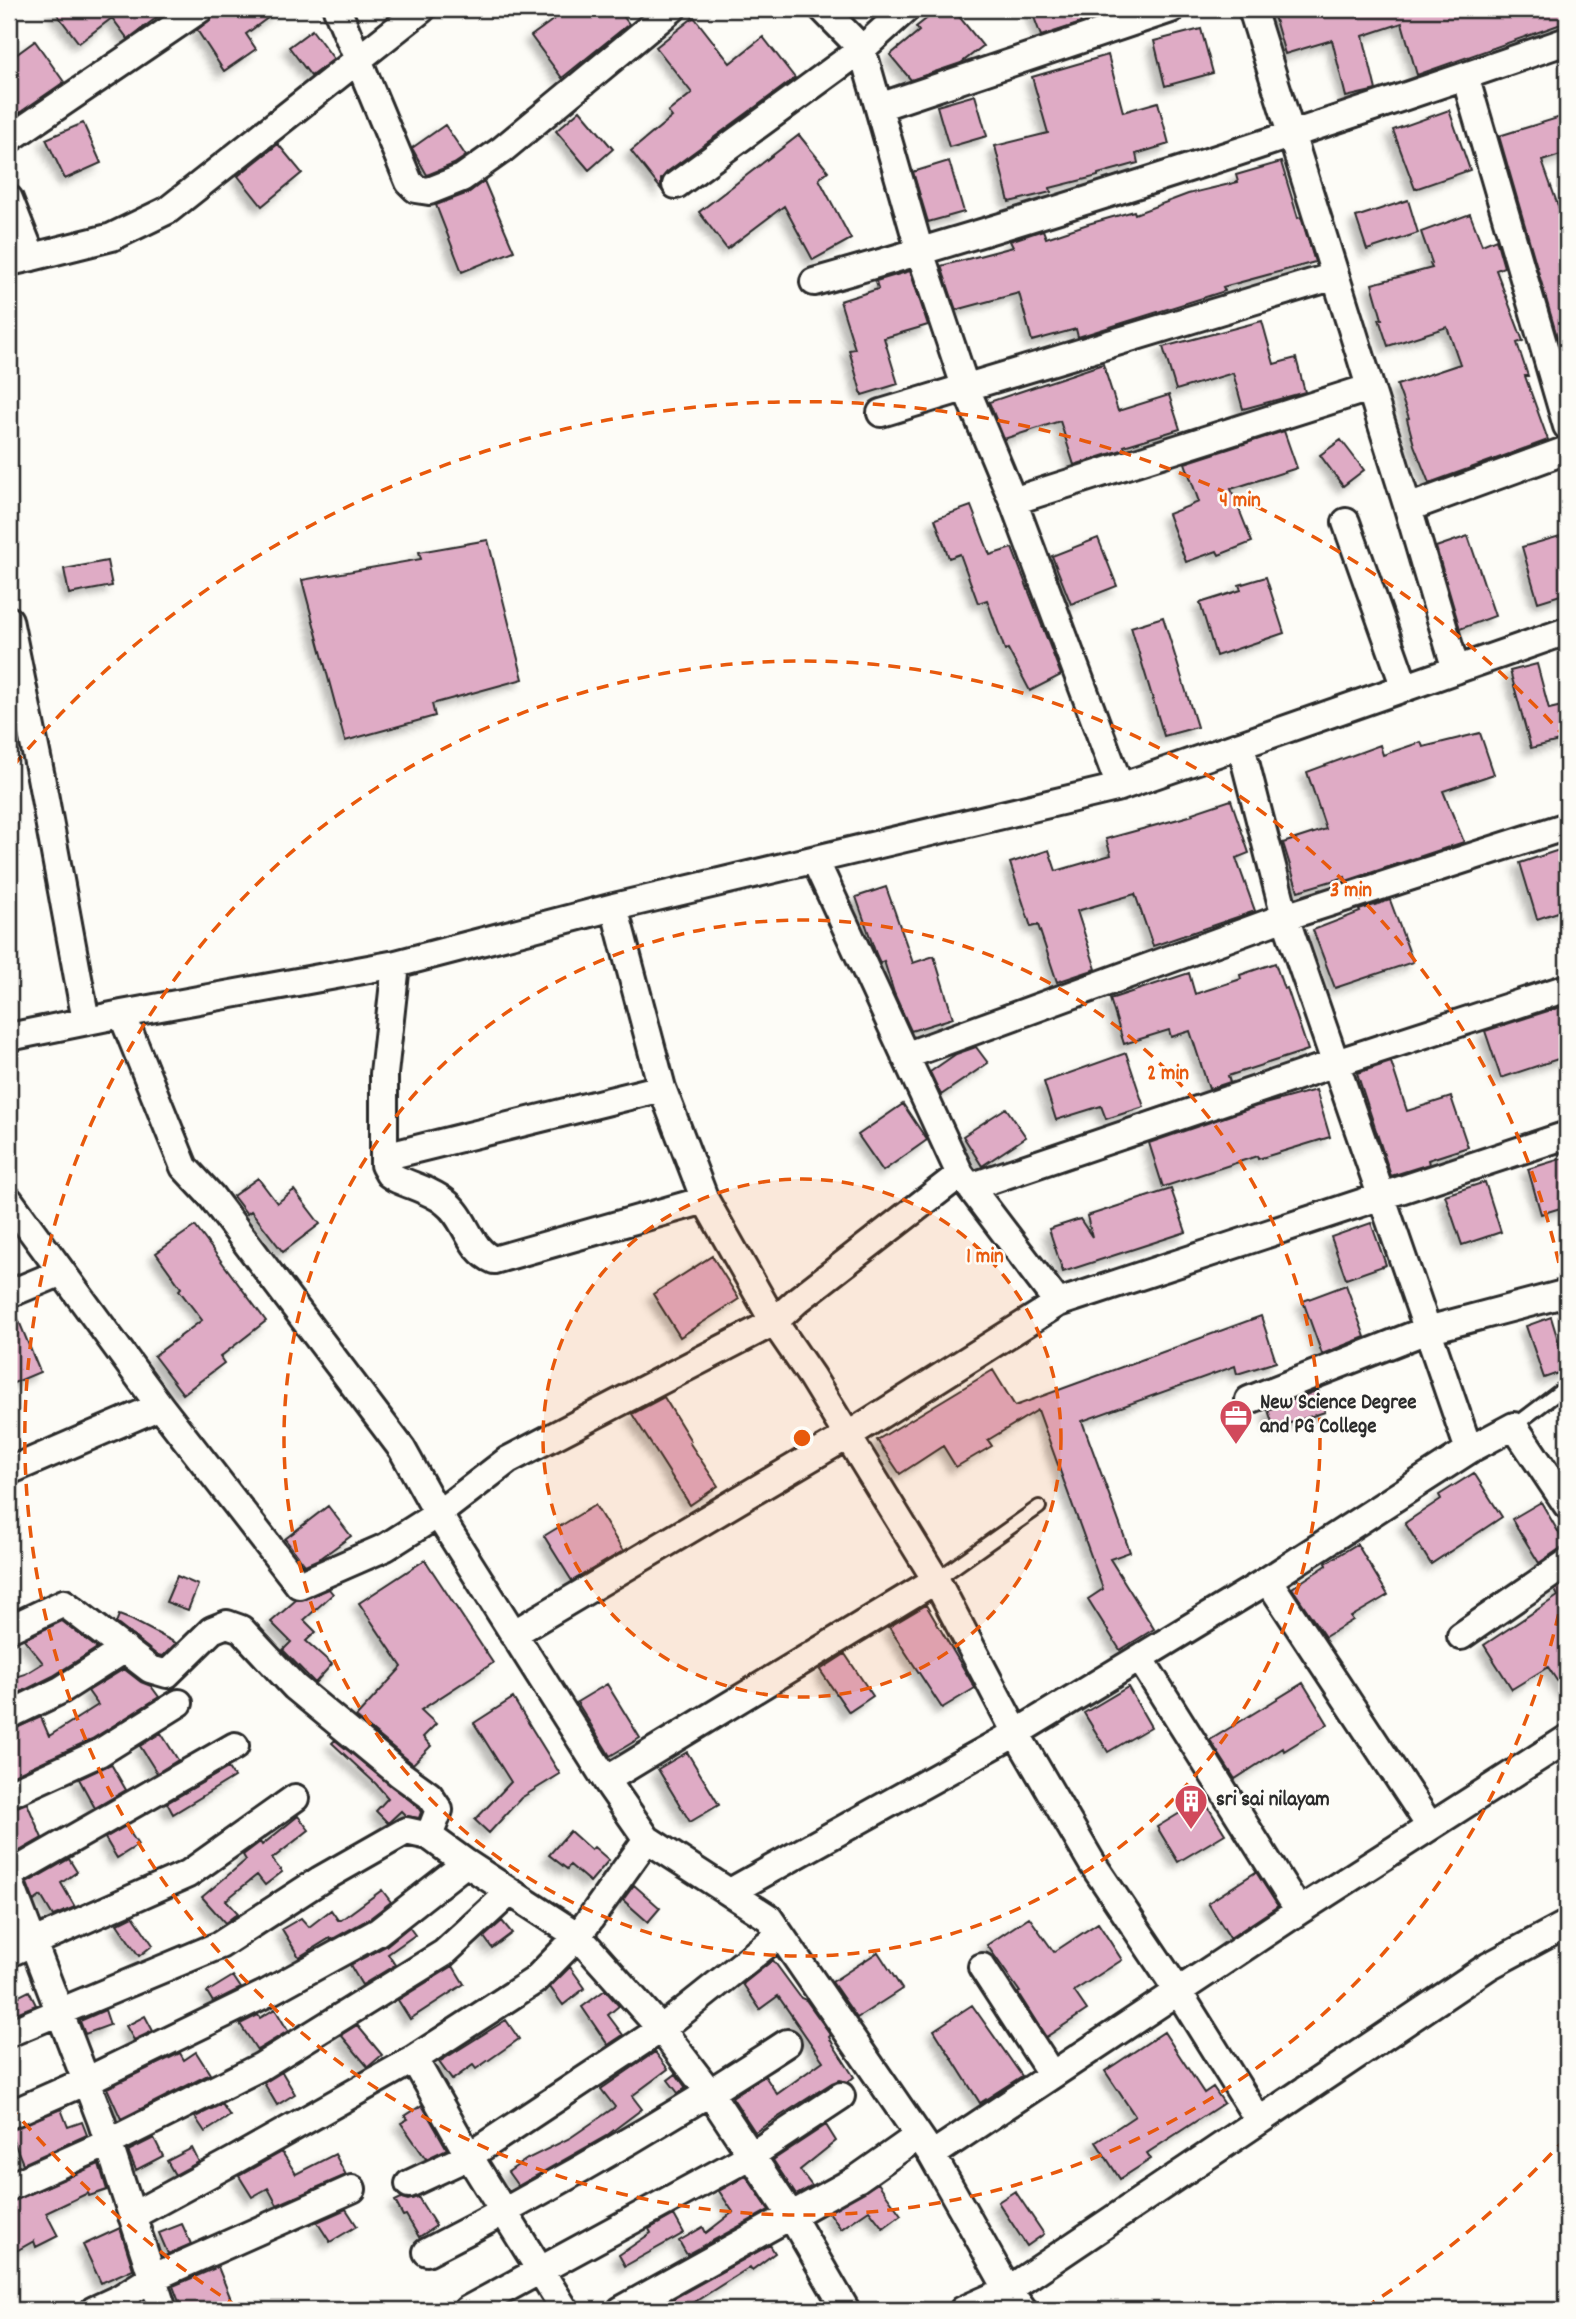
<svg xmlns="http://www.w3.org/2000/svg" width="1576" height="2319" font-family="Dekko,sans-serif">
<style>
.building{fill:#dfabc5;stroke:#2b2b2b;stroke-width:2;filter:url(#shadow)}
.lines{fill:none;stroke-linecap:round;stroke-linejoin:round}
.lane-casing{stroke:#2b2b2b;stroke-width:18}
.street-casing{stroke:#2b2b2b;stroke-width:32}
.lane{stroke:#fdfcf7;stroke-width:12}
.street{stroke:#fdfcf7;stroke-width:26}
.ring{fill:none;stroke:#e8590c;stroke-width:3.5;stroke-dasharray:12 9}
.labels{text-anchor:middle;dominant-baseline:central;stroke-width:5;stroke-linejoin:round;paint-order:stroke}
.poi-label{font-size:21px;font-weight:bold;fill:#2b2b2b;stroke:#fdfcf7;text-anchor:start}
.centre{fill:#e8590c;stroke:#fdfcf7;stroke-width:3.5}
.ring-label{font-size:21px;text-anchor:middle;font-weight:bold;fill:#e8590c;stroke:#fdfcf7;stroke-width:5;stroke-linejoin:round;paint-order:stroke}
</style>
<defs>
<filter id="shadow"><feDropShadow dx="-6" dy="6" stdDeviation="3.5" flood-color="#0004"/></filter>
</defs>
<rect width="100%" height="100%" fill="#fdfcf7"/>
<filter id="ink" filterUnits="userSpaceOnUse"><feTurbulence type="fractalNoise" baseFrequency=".0143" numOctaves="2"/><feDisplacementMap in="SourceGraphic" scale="14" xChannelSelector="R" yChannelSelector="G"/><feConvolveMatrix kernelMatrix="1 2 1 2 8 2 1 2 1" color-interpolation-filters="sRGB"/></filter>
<g filter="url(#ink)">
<path class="building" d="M53,9H168L128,39L112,18L79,43Z
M223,9H280L246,34L256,49L224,71L197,30Z
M568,9H618L629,24L562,78L531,36Z
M939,9H953L983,46L961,63L911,80L890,55L919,31L916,27Z
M1031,9H1076L1081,23L1041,36Z
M1272,9H1567V22L1417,75L1402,23L1363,36L1376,90L1346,97L1332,40L1285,54Z
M694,17L730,63L763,37L795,78L667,172L661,179V189L631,151L672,117L668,112L692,93L656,47Z
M1201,29L1213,73L1165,86L1154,41Z
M312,30L334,59L311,76L289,47Z
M35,41L64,82L9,120V60Z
M1108,55L1123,112L1158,102L1169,144L1136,154L1138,163L1098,174V176L1050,188L1051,192L1009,202L995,146L1048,133L1032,77Z
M975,95L987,136L949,147L937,106Z
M580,110L613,149L589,170L556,131Z
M1449,110L1470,170L1415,189L1393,130Z
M1567,115V153L1542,161L1567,231V371L1499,136Z
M83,123L101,163L65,179L46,139Z
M445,125L466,156L454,164L427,175L412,148Z
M799,135L828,171L819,179L851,239L813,260L784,206L727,249L699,212Z
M278,144L302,173L262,206L238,176Z
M949,161L964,212L928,222L913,172Z
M1281,162L1298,218L1301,217L1315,262L1223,287L1225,291L1078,337L1076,329L1032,341L1019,293L956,310L941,266L1013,247L1010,241L1043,230L1046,238L1088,224L1134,211L1135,214L1188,194L1238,182L1236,175Z
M484,181L514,251L462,272L436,205L468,193Z
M1408,200L1418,233L1367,250L1356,217Z
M1470,214L1482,245L1496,239L1504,267L1496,270L1523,341L1517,343L1528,376H1525L1548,440L1429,483L1414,445L1407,419L1409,418L1397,385L1460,364L1447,327L1388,346L1379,319H1382L1372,284L1432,268L1430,264L1432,263L1421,232Z
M910,271L928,325L884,338L898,384L862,395L849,350L855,349L840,301L878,289L876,281Z
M1262,321L1274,364L1296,358L1305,392L1243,409L1233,373L1176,390L1163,347Z
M1103,364L1118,411L1169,395L1180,429L1124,446L1125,449L1074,465L1060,421L1004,439L989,402Z
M1284,431L1297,468L1231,489L1252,542L1219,555L1217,551L1186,562L1168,514L1199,502L1185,463Z
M1341,440L1364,470L1343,486L1320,455Z
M971,506L990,555L1012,548L1061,675L1030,691L1008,649L1005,650L987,600L978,603L960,554L949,558L935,519Z
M1567,534V593L1538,602L1522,547Z
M1468,536L1495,616L1460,629L1436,547Z
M1098,538L1117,586L1071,604L1052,556Z
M488,540L523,679L432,704L435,716L345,741L302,580L421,559L419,552Z
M107,561L112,586L69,594L64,569Z
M1266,577L1284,633L1216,656L1200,603L1241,590L1239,585Z
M1163,617L1197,727L1164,736L1131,627Z
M1537,664L1549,709L1562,706L1567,726V739L1531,748L1510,671Z
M1480,733L1494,774L1443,791L1464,842L1346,881L1345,877L1298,891L1283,843L1326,829L1307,772L1380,745L1383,755L1421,742L1423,747Z
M1231,800L1249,853L1236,858L1255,911L1153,946L1135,894L1077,911L1096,969L1057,982L1038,925L1031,927L1010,863L1049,850L1056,871L1111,855L1106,839L1193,815L1192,813Z
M1562,849L1567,865V909L1537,919L1520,863Z
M886,887L913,963L934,956L953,1018L911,1031L894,993L884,961L880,963L876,954L856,897Z
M1390,900L1413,962L1335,988L1313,930L1360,912L1359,910Z
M1275,963L1284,989L1287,988L1308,1050L1228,1076L1230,1082L1209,1089L1190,1031L1171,1037L1169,1030L1124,1044L1110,999L1189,973L1195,994L1241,979L1240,975Z
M1567,1005V1056L1501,1078L1485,1031Z
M976,1047L988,1063L941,1095L930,1072L956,1054Z
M1126,1053L1144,1107L1106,1119L1101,1106L1056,1120L1044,1082Z
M1391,1062L1407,1111L1451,1097L1468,1147L1428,1160L1429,1164L1391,1176L1357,1073Z
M1316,1090L1330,1137L1258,1159L1257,1156L1163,1187L1149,1143L1257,1106Z
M903,1104L927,1140L883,1171L858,1135Z
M1006,1108L1026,1137L982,1166L963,1136Z
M1567,1157V1206L1541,1214L1528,1169Z
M258,1178L277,1203L294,1190L320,1224L283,1252L251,1211L247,1214L233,1196Z
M1485,1182L1501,1232L1462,1245L1445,1195Z
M1171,1189L1186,1232L1063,1272L1049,1229L1080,1219L1092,1237L1087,1216Z
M1371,1223L1386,1265L1346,1279L1331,1237Z
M195,1226L266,1321L220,1357L224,1363L183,1394L154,1356L202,1320L179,1290L181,1288L156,1253Z
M712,1256L739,1299L680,1337L653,1294Z
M1346,1285L1365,1337L1322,1354L1303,1301Z
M9,1309H14L40,1372L9,1385Z
M1261,1316L1276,1362L1237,1374L1235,1366L1082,1421L1130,1552L1110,1559L1154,1629L1120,1650L1088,1599L1103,1589L1038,1410L988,1440L992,1446L956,1467L943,1446L900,1474L877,1440L993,1370L1015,1406Z
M1551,1317L1567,1370L1544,1378L1526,1326Z
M1318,1390L1325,1412L1274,1428L1268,1410Z
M664,1397L691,1441L689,1442L718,1486L690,1505L632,1414Z
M1474,1473L1502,1517L1431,1564L1405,1523L1441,1499L1439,1495Z
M1541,1502L1567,1547L1558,1550L1539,1563L1512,1519Z
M595,1505L623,1551L572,1581L544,1536Z
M328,1506L351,1536L321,1558L305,1565L285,1539Z
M1357,1544L1388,1595L1351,1617L1353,1620L1325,1637L1292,1588L1327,1565L1326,1563Z
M425,1560L493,1663L421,1710L436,1724L423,1737L431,1746L413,1764L356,1717L402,1667L359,1603Z
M177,1576L198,1585L188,1610L166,1602Z
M1567,1582V1696L1548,1667L1512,1689L1484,1645L1558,1596L1555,1590Z
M329,1589L333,1594L304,1620L316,1632L306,1641L332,1664L315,1683L283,1650L291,1642L271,1622L296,1600L305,1599Z
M926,1605L975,1688L942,1708L889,1627Z
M119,1615L132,1620L176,1643L163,1656L157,1655L116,1623Z
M62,1621L97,1648L53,1676L9,1698V1679L25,1674L43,1663L24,1639Z
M845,1654L873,1696L849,1712L820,1670Z
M124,1669L141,1682L151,1686L159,1697L92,1739L9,1777V1731L41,1717L49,1736L98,1705L88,1691Z
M1303,1683L1328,1724L1284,1751L1283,1748L1235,1779L1210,1740Z
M607,1684L640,1738L610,1756L577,1702Z
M1128,1687L1151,1727L1108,1752L1084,1713Z
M513,1698L560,1774L521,1798L489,1833L475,1820L511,1782L474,1723Z
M161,1733L178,1760L157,1773L140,1746Z
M335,1740L417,1806L421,1812L419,1818L406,1816L401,1811L388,1823L376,1811L388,1798L376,1784L332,1743Z
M687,1752L719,1805L690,1822L658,1769Z
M111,1764L126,1790L95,1808L79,1779Z
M228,1768L234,1777L173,1814L167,1803Z
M1203,1799L1225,1834L1178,1862L1157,1827Z
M27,1803L42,1838L9,1857V1810Z
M298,1816L309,1830L272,1859L282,1872L265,1885L257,1875L226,1900L238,1913L225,1923L202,1897L246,1860L243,1855L260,1842L262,1845Z
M126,1826L138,1845L117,1858L105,1838Z
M570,1831L591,1850L594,1847L609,1860L590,1882L570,1865L567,1869L549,1855Z
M69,1859L77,1872L61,1883L75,1907L53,1916L41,1896L34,1901L27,1883Z
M1256,1872L1278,1906L1230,1938L1208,1903Z
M634,1885L660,1908L648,1922L623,1900Z
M382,1890L391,1902L369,1919L331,1940L330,1938L299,1957L282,1929L301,1918L309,1927L331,1910L338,1920H341Z
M133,1916L153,1945L139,1956L117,1924Z
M1029,1917L1054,1952L1098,1923L1122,1960L1074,1991L1087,2010L1046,2037L1018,1993L1020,1992L987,1945Z
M502,1921L512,1933L492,1948L484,1937Z
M409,1927L415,1935L388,1954L395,1965L362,1985L350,1965L386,1946Z
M878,1952L902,1989L857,2018L832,1982Z
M773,1960L801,1998L806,2000L831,2035L829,2037L834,2046L854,2077L848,2082L839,2080L832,2083L755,2132L732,2097L765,2076L777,2094L823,2061L778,1996L760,2009L743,1984Z
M453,1966L464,1984L410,2019L398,2000Z
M570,1967L585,1988L563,2005L550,1987Z
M233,1976L241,1988L213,2002L207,1992Z
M605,1990L619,2006L608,2015L623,2035L608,2045L582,2007Z
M29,1991L36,2005L9,2016V2001Z
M972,2005L1022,2076L980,2103L934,2030Z
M275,2009L288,2031L257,2050L240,2024L258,2015L260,2018Z
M105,2010L110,2025L85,2034L80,2021Z
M145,2016L153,2031L134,2040L126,2026Z
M506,2020L519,2039L476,2069L473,2065L452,2080L439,2062Z
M357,2025L382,2055L368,2067L341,2035Z
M1164,2032L1204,2093L1213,2087L1224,2103L1147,2153L1151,2159L1120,2179L1096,2142L1135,2116L1105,2071Z
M196,2052L210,2074L121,2119L107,2088L180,2053L184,2060Z
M655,2052L668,2069L632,2096L642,2109L606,2136L518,2186L508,2172L527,2159L570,2138L615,2107L601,2089Z
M282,2072L295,2094L277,2105L264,2083Z
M676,2074L686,2088L678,2093L668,2080Z
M222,2104L230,2116L205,2132L195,2117Z
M422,2105L447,2149L426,2159L401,2123L408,2119L405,2116Z
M61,2109L68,2127L82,2122L87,2135L23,2164L9,2130Z
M826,2125L836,2141L800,2170L812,2186L796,2195L773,2160Z
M154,2138L163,2156L136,2170L128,2151Z
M192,2148L199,2162L175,2175L167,2161Z
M282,2152L296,2174L335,2154L346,2175L277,2205L268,2188L252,2197L239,2176Z
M99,2164L107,2190L89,2196L88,2193L46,2213L58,2236L36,2247L34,2241L9,2255V2203Z
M746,2176L769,2210L687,2255L679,2241L703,2227L706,2233L733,2212L719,2191Z
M878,2183L901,2215L883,2228L869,2210L841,2229L829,2212Z
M1015,2191L1044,2234L1027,2246L998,2202Z
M418,2197L436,2226L419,2237L406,2215L403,2216L395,2201L401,2198L408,2200Z
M346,2209L357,2226L330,2242L317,2222Z
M674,2215L684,2233L625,2266L619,2255L651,2233L649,2229Z
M182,2224L191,2244L168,2254L159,2233Z
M120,2228L133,2269L101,2283L83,2245Z
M770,2245L775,2253L752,2270L750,2267L682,2310H653Z
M218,2267L233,2304L221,2310H182L173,2286Z"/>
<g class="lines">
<defs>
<path id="lane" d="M1514,1426L1567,1386
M936,1580L1039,1507"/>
<path id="street" d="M337,9L409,182L416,189L429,191L462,178L503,149L672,9
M823,9L862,49L920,252L965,386L1013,501L1120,787
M1252,9L1408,508L1456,670
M1465,76L1567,426
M879,107L1171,9
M9,139L200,9
M676,185L862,49L906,9
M9,199L32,257L9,262
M32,257L112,237L168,210L422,9
M814,282C1068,210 1318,127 1567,41
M881,413L1335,276
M1013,501L1369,388
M1408,508L1567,450
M1346,522L1405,688
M9,620L41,777L86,1021
M815,860L960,1174L1058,1303
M614,907L662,1088L705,1200L774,1322L811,1376L936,1580L1016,1733L1092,1863L1178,1991L1259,2121
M396,964L384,1074V1165L389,1174L395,1178C411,1186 432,1191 445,1202C467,1218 468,1249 494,1260L705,1200
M122,1014L184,1167L211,1196L402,1449L438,1514L606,1780L647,1839L769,1918L932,2155
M9,1037L122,1014L396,964L614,907L1120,787L1567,631
M905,1056L1285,917L1567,826
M384,1157L662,1088
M970,1187L1336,1063L1567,988
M9,1200L160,1406L9,1471
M9,1294L62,1272
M1249,1400L1427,1330L1567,1293
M160,1406L299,1585L386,1547L438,1514L508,1460L774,1322L799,1299L960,1174
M1469,1450L1514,1426L1567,1505
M1268,1580L1430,1826
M9,1629L64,1603L150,1669L167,1674L212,1630L227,1624L241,1629L295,1687L400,1774L429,1795L439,1810L429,1836
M513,1634L847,1436L1058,1303L1567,1135
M1461,1636L1567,1563
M1140,1658L1299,1911
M9,1715L61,1690L125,1649
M606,1780L936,1580
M9,1794L99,1753L179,1703
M9,1875L235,1746
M9,1880L101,2120L163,2310
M730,1892L1016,1733L1268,1580L1469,1450L1285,917L1241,746
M9,1953L188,1874L295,1798
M982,1967L1052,2075
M9,2033L220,1945L320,1880L406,1831L429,1836L466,1863
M414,2059L534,1981L578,1936L647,1839
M9,2115L86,2081L267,1993L378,1932L466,1863L578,1936L661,2029L710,2093L792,2217L846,2310
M409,2184L469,2156L565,2310
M9,2187L108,2143L260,2067L444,1953L510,1892
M132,2216L235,2160L414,2059L469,2156L661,2029L780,1934
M427,2252C550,2189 671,2119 787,2043
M94,2310L120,2298L152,2278L352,2189
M467,2310L752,2155L841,2096
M621,2310L857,2179L918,2136
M963,2310L1008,2290L1489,1966L1567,1924
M1023,2310L1008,2290L932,2155L1299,1911L1567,1739"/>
</defs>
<use href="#lane" class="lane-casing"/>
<use href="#street" class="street-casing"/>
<use href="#lane" class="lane"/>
<use href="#street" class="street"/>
</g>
</g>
<circle cx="802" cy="1438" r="259" fill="#e8590c" fill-opacity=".12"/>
<g class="ring">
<circle cx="802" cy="1438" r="259"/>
<circle cx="802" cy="1438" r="518"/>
<path d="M1567 1573A777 777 0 1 1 1567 1303"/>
<path d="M1566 2138A1036 1036 0 0 1 1366 2307M238 2307A1036 1036 0 0 1 14 2111M14 765A1036 1036 0 0 1 1566 738"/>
</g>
<defs>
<symbol id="office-pin" viewBox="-11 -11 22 30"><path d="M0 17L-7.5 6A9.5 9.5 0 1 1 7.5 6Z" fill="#d1495b" stroke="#fdfcf7"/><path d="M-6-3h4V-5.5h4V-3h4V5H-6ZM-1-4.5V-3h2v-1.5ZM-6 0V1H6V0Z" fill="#fff"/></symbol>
<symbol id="building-pin" viewBox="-11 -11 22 30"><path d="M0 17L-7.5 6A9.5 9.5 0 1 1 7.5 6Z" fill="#d1495b" stroke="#fdfcf7"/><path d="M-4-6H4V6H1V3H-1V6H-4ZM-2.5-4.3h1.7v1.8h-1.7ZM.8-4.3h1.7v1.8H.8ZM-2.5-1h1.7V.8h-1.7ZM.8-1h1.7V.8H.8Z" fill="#fff"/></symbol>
</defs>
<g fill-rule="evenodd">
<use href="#office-pin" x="1217" y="1397" width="38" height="52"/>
<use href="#building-pin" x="1172" y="1782" width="38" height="52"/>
</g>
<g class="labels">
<g class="poi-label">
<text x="1260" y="1404">New Science Degree<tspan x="1260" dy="24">and PG College</tspan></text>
<text x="1216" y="1801">sri sai nilayam</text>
</g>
</g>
<circle cx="802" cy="1438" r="10" class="centre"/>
<g class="ring-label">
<text x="1240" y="506">4 min</text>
<text x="1351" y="896">3 min</text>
<text x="1168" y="1079">2 min</text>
<text x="985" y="1262">1 min</text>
</g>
<rect width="1576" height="2319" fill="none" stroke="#fdfcf7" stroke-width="35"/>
<rect x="18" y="18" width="1541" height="2284" fill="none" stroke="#2b2b2b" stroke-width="2.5" filter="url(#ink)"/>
</svg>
